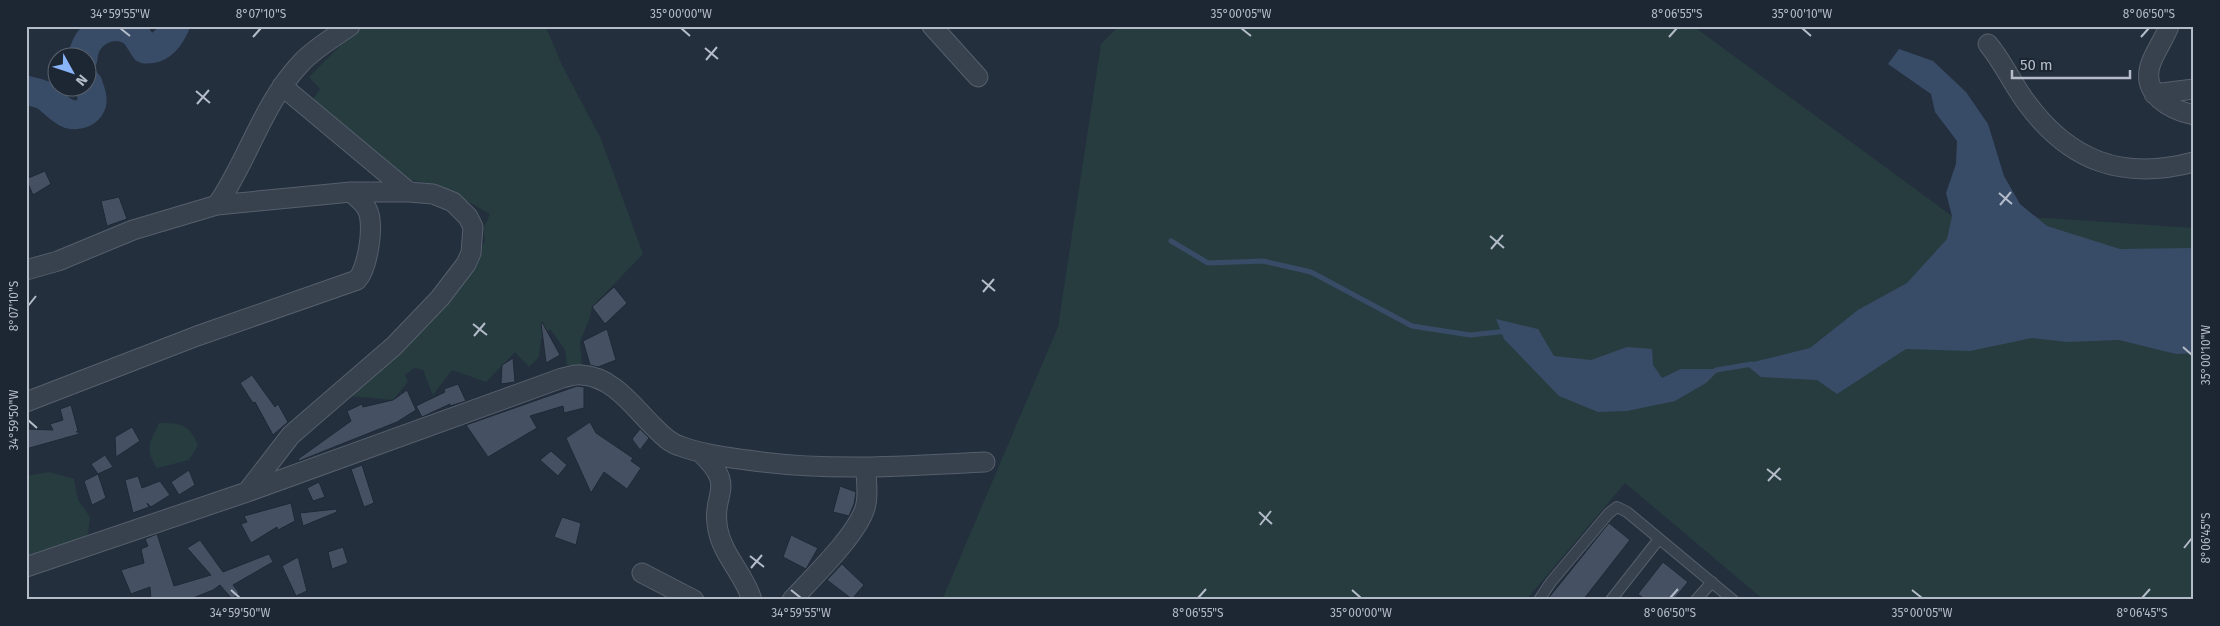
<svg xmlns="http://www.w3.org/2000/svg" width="2220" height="626" font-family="'Fira Sans',sans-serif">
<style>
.green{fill:#263c3f}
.water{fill:#394c67}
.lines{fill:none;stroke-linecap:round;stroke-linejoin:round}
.stream{stroke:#394c67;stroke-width:5}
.river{stroke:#394c67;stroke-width:29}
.building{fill:#455162;stroke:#1f2835}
.service-casing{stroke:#565f6c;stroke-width:12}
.minor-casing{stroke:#565f6c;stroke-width:21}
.service{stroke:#38414e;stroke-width:10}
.minor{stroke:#38414e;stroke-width:19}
.ticks{fill:none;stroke:#b4bcc9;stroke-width:2}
.neatline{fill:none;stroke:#b4bcc9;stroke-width:2}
.ticks-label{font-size:12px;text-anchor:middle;fill:#b4bcc9}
</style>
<rect width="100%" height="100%" fill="#242f3e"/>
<path class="green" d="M360,26L546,27L562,65L601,139L643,254L592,307L590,317L580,342L582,366L567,365L565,350L550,329L541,338L539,357L529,367L515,352L486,382L452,370L433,395L423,370L414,368L405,375L408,382L393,400L349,396L440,310L464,283L475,268L476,255L485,241L483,230L490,214L437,184L409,180L311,102L320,89L309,77Z
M1119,26H1693L1952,216L2047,218L2194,228V600H1764L1625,483L1526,600H942L1058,327L1101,44Z
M159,423C181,423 189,424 198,445L189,460L157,468C144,449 150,443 159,423Z
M49,472L74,479L78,500L90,517L88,534L76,545L26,562V476Z"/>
<path class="water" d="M1899,49L1933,61L1966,92L1988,124L2004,176L2020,204L2047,226L2120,249L2194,248V353L2176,354L2119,340L2068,342L2032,338L1970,351L1906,349L1837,394L1817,380L1761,377L1745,364L1810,348L1858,310L1907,283L1947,239L1952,216L1946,193L1956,164L1957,141L1935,112L1931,94L1888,64Z
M1496,319L1538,329L1554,356L1591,360L1627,347L1652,349L1653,365L1662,378L1681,369H1720L1706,383L1675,401L1627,411L1598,412L1559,396L1504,339Z"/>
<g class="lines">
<path class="stream" d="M1171,241L1208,263L1263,261L1311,272L1412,326L1470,335L1508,331
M1716,370L1752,364"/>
<path class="river" d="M83,58C84,36 108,19 130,30C136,33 141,43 145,49C160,50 169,39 175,26
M26,90C32,92 40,93 45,96C53,101 58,109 67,113C77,118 93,112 92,99C92,94 89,88 88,84"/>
</g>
<path class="building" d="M45,171L51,184L33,195L26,179Z
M119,197L127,219L107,226L101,201Z
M614,287L627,303L605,324L592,307Z
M542,322L560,355L546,363L541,323Z
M607,329L616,360L598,367L590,365L583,341Z
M513,358L515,382L501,384L502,365Z
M252,375L275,407L278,404L288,422L273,435L255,402L253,403L240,383Z
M458,384L466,401L450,406V404L422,417L416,406L445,392L444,389Z
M577,386L584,387V408L564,413L563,406L530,416L537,428L488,457L466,425Z
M407,390L416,410L397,422L299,461L298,459L351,421L347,411L362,404L363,407L393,400Z
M71,405L78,431L76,432H79V434L26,449V429L53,430L50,424L63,420L60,409Z
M590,422L596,433L633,458L631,461L641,468L627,489L604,472L591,493L566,438Z
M132,427L140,441L116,457L115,437Z
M640,429L649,438L640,450L632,439Z
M551,451L567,465L558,476L540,460Z
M105,455L113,467L98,474L91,464Z
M362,465L374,503L364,507L351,469Z
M189,470L195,485L179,495L171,482Z
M98,474L106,498L92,505L84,481Z
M138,476L142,488L160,481L170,495L151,507L147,503L149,507L133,513L125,480Z
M319,482L325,497L313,501L307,488Z
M840,486L856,492L854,504L849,516L833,512Z
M291,503L295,521L278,530L277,527L251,543L241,524L247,522L244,516Z
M336,509L337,512L303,526L300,513Z
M562,517L581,523L576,545L554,537Z
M1609,523L1630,540L1583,600H1547Z
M157,534L174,586L211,575L187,548L200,540L223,572L269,554L273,562L233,585L239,593L232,599L220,585L213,590L188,600H151L150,587L131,594L121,570L144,563L141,549L148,546L145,539Z
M791,535L818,548L806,569L783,557Z
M343,547L348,563L332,569L328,552Z
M298,557L307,591L296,596L282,566Z
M1663,562L1688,582L1673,600H1646L1638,594Z
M842,564L864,585L852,599L827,580Z"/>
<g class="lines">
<defs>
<path id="service" d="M1539,600L1551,582L1609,513L1617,507L1627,512L1733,600
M1611,600L1659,539
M1696,600L1712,582"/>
<path id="minor" d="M932,26L978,77
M2169,26C2164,40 2154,52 2150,66C2142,94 2170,110 2194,115
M1988,44C2003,62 2012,83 2026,102C2069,161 2122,181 2194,162
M282,86L409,192
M2154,94L2194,89
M217,205C248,160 263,103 301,63C315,48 333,38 350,26
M26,270L58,261L133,230L217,205L351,192H409L433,194L453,202L468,217L473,227L471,253L466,264L440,298L394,346L291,435L247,492
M26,402L197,336L357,280C368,268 375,223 367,209C364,202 356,197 351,192
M700,452C739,489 710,491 718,530C723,556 745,575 752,600
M26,567L247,492L562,378C568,377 575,374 581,375C612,376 633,406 653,426C661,434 669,443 680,446C701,454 725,457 747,460C829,472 903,466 985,462
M642,573L694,600
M792,600C812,578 857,535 865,508C869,496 866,481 866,469"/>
</defs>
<use href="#service" class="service-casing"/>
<use href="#minor" class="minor-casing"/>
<use href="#service" class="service"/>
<use href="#minor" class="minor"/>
</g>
<path class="ticks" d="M120,28L130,36M681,28L690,36M1241,28L1251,36M1802,28L1811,36M253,37L261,28M1669,37L1677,28M2141,37L2149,28M705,48L718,59M706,60L717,47M196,91L210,103M197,104L209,90M1999,193L2012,204M2000,205L2011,192M1490,236L1504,248M1491,249L1503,235M982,280L995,291M983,292L994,279M28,306L36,296M473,324L487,335M474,336L485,323M2183,347L2192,355M28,420L37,428M1767,469L1781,480M1768,481L1780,468M1259,512L1272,524M1260,525L1271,511M2184,548L2192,538M750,556L764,567M751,568L762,555M231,590L240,598M791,590L801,598M1352,590L1361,598M1912,590L1922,598M1198,598L1206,589M1670,598L1678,589M2142,598L2150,589"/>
<rect width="2220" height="626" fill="none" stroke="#1d2633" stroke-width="55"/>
<g transform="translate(72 72) rotate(130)"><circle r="24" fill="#1d2633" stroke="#59626f"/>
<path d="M0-4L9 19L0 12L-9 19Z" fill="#8ab4f8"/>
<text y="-8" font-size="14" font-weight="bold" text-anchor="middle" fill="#b4bcc9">N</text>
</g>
<path d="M2012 70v8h118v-8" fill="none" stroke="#b4bcc9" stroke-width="2.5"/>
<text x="2020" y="70" font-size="15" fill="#b4bcc9" stroke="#1d2633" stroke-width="4" paint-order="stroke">50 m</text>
<rect x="28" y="28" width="2164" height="570" class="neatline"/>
<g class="ticks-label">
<text x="120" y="18">34°59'55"W</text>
<text x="261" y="18">8°07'10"S</text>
<text x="681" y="18">35°00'00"W</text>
<text x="1241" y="18">35°00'05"W</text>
<text x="1677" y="18">8°06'55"S</text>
<text x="1802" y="18">35°00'10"W</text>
<text x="2149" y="18">8°06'50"S</text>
<text transform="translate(14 306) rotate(-90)" y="4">8°07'10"S</text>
<text transform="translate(2206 355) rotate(-90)" y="4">35°00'10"W</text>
<text transform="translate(14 420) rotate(-90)" y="4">34°59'50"W</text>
<text transform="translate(2206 538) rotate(-90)" y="4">8°06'45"S</text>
<text x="240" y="617">34°59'50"W</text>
<text x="801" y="617">34°59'55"W</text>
<text x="1198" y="617">8°06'55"S</text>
<text x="1361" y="617">35°00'00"W</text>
<text x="1670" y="617">8°06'50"S</text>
<text x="1922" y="617">35°00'05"W</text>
<text x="2142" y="617">8°06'45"S</text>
</g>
</svg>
